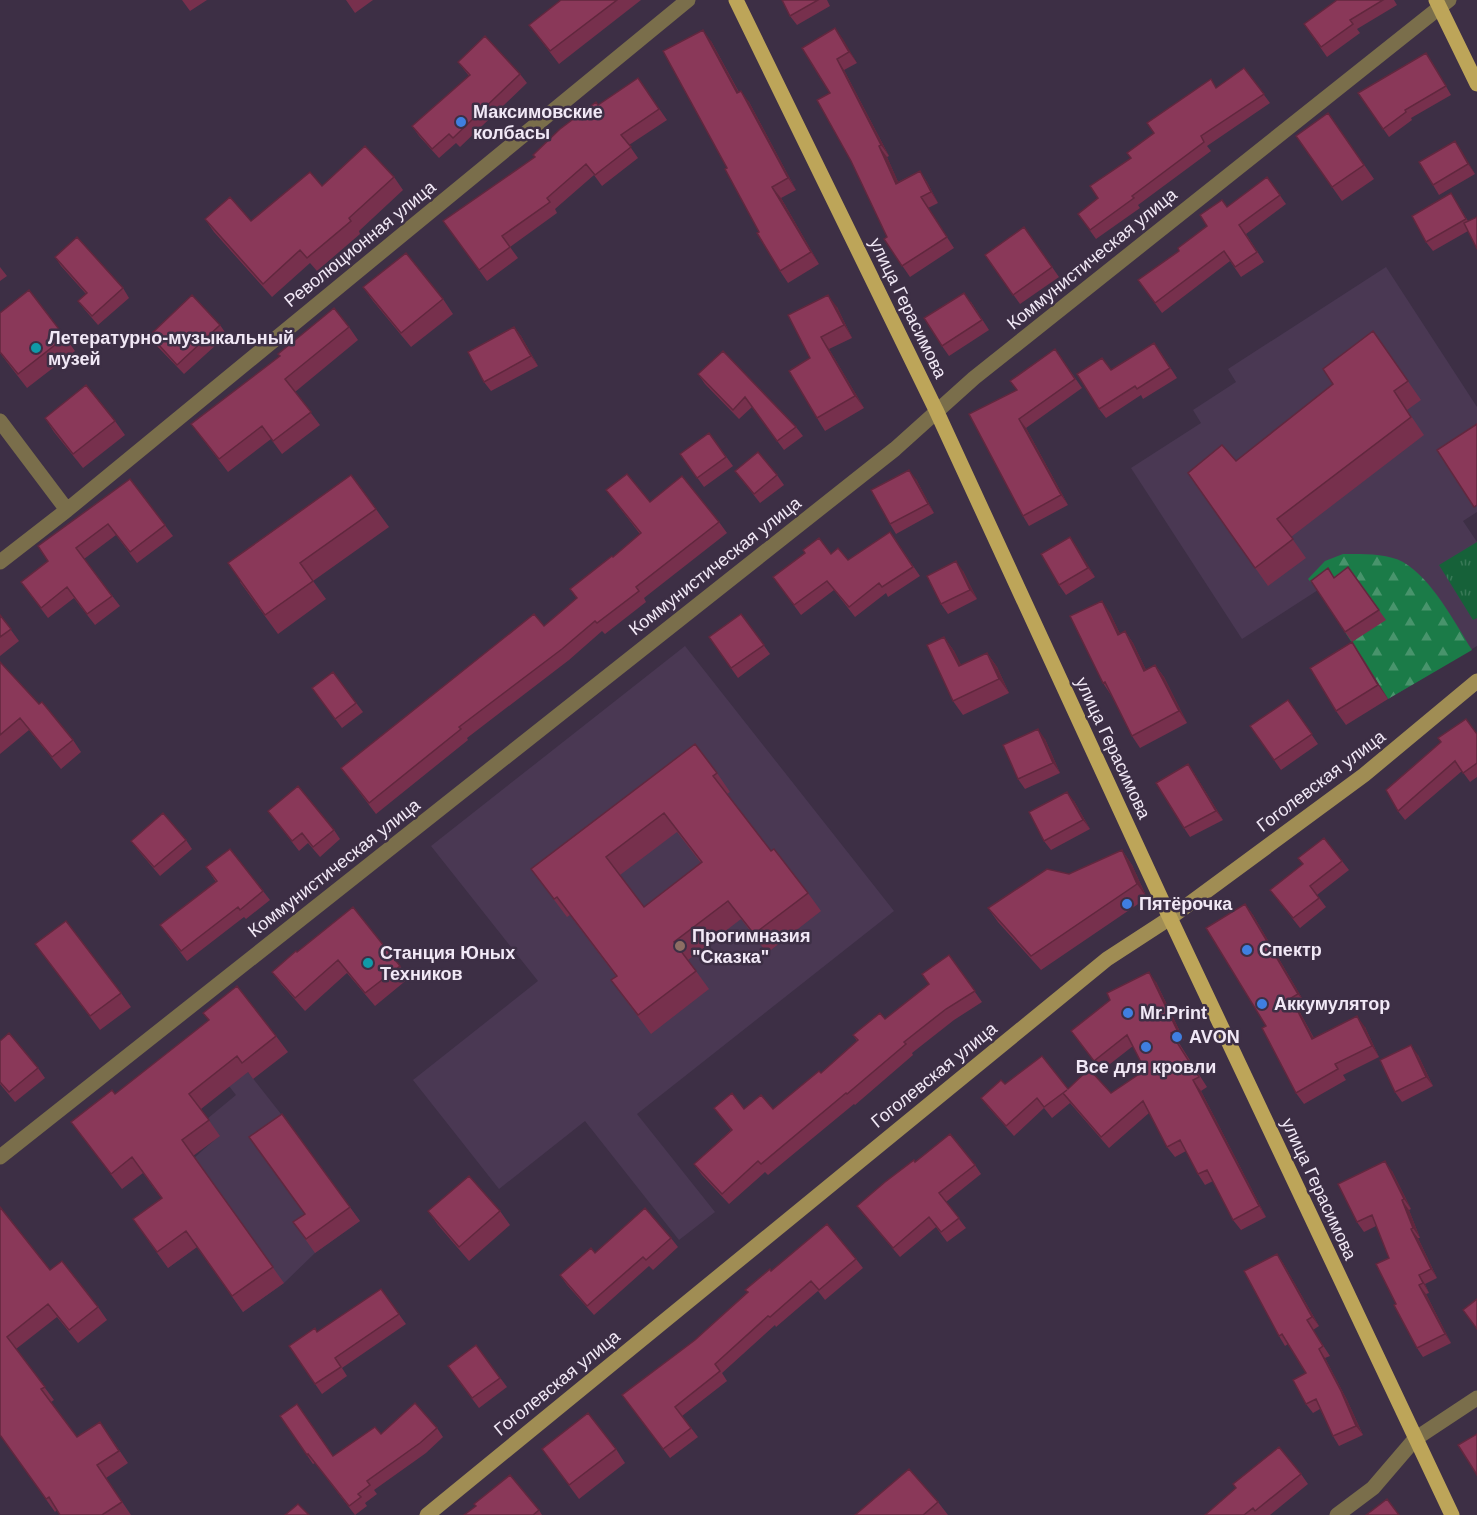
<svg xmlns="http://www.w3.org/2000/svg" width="1477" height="1515" font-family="Arial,sans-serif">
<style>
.built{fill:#4a3853}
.grass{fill:url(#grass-tufts)}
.forest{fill:url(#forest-firs)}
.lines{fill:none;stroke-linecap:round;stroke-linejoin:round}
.street{stroke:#7a6e4b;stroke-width:15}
.secondary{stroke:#a08d54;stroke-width:15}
.primary{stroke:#bda559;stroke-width:15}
.wall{fill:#77304d;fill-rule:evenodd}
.shaded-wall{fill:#61273e}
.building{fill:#8a3859;stroke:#61273e;stroke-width:1.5;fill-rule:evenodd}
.shop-dot{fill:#3f7fe0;stroke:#3d2f45;stroke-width:2}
.culture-dot{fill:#0f9aa8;stroke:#3d2f45;stroke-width:2}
.education-dot{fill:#8d6e63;stroke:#3d2f45;stroke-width:2}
.labels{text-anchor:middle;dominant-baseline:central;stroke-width:5;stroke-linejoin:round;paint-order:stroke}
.poi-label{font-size:18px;font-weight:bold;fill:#f1e8f6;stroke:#3d2f45;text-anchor:start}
.street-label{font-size:18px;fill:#f1e8f6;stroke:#3d2f45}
</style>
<defs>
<pattern id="grass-tufts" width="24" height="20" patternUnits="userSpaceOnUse" patternTransform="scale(1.5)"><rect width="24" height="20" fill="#166139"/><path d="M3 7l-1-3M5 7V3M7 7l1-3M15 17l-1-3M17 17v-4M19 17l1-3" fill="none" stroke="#387856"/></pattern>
<pattern id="forest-firs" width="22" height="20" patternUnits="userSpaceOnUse" patternTransform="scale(1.5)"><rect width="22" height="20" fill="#1b7b48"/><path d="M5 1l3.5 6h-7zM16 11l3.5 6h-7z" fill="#48946c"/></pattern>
</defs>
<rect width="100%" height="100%" fill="#3d2f45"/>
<path class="built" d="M1386,267L1477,407V512L1463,521L1477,542V646L1388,699L1318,590L1242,639L1131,468L1201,423L1193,410L1236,382L1228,369Z
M685,646L894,911L637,1114L715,1212L679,1240L585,1121L499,1189L413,1080L538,981L431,846Z
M214,1029L292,1128L360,1221L315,1253L284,1283L243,1312L197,1247L168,1268L144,1235L173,1214L153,1186L194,1158L219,1136L207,1119L236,1095L199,1048Z"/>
<path class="grass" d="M1477,542V618L1473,620L1439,565Z"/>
<path class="forest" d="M1343,554C1360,554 1387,553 1403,562C1432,579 1454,621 1472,650L1388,699L1318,590L1308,579L1325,561Z"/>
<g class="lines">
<path class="street" d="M0,421L67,510
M0,562L67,510L688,0
M0,1157L895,449L974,378L1449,0
M1337,1515L1373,1488L1415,1439L1477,1398"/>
<path class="secondary" d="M427,1515L1107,959L1170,918L1364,775L1477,681"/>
<path class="primary" d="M736,0L936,410L1170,918L1452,1515
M1436,0L1477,84"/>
</g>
<path class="wall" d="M182,0H207L190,11Z
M346,0H373L355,13Z
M561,0H641L559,64L529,25Z
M782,0H827L830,6L797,25L790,16Z
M1337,0H1394L1397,5L1357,29L1360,33L1327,57L1304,24Z
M835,28L857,63L844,70L889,156L887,157L898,182L920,171L927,182L938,203L928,208L954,248L910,277L884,239L887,237L830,93Z
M711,41L739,92L749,102L796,190L781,198L819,264L788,283L780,271L727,168Z
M458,62L520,74L527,83L460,147L456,143L439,158L419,136L412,126L469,76Z
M1432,62L1451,95L1411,118L1412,120L1389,137L1358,93Z
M1244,68L1270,103L1207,146L1211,151L1138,205L1140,208L1096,239L1078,214L1098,198L1131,158L1217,88Z
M638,78L667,120L629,145L638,158L602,186L594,175L555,209L557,213L510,247L518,258L487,281L443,221L535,157L598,105Z
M1328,113L1374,179L1342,201L1296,136Z
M1455,141L1475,174L1439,195L1433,185Z
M394,177L403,190L359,231L360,234L317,271L310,263L272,297L214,232L205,219L251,221L322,186Z
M1267,177L1286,204L1246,234L1264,262L1241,277L1230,261L1162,313L1138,280L1179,251L1227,207Z
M1451,193L1468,221V231L1433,251L1426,242Z
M1024,227L1059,277L1020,304L985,255Z
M55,257L123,288L129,298L98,325L85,310L78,301L86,294L61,266Z
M0,267L7,276L0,281Z
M363,287L443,299L453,314L411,347L373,301Z
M971,302L989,330L949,356L942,346Z
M837,307L852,338L829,349L864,408L825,431L817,418L810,358Z
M0,313L65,337L75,351L27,388L0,353Z
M220,325L227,335L184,374L156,345L150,335Z
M349,327L358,340L295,392L320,425L282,454L271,439L228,472L191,424Z
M514,327L521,336L538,366L491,391L484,382Z
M1373,331L1421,400L1407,410L1424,435L1291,537L1306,558L1268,586L1188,473L1236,461L1333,384Z
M1055,349L1082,388L1026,428L1068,505L1029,526L1023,516L1017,390Z
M723,351L796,427L803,436L784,450L752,407L739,419L705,384L698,374Z
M1161,353L1177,378L1143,399L1141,395L1106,418L1099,409L1111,370Z
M45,418L115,421L125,435L83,468L54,432Z
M709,433L733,466L704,487L680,454Z
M735,471L777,475L784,485L760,503Z
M351,475L389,527L313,581L326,599L278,634L240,582Z
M130,479L173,536L137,563L116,535L84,559L120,606L95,625L74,598L48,618L21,582L48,561Z
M916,479L934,513L896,534L890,524Z
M606,490L719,522L727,533L644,598L646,602L605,634L602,631L569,660L467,738L468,740L376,814L341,768L544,626L577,599L570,589L613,557L640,534Z
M890,532L920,576L888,597L886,593L855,617L834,590L801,615L773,577L805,553L831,554L848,560Z
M1070,537L1095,577L1066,595L1059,585Z
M1348,567L1386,620L1352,642L1345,632L1334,577Z
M963,571L977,599L948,614L941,604Z
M1110,613L1120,634L1125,631L1133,643L1146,670L1155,665L1164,677L1187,723L1140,748L1132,736L1111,695L1103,683Z
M741,614L770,654L738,678L709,637Z
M0,615L19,641L0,656Z
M944,637L954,651L961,665L987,653L997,667L1009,693L963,715L953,701Z
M1362,657L1388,699L1346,725L1336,711Z
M0,662L39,704L73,740L81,752L61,769L29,730L0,754Z
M333,672L363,712L342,728L312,688Z
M1288,700L1318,744L1281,770L1250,726Z
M1477,734V777L1470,782L1462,771L1405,820L1398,811Z
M1045,739L1060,773L1025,789L1018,779Z
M717,773L730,792L727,794L771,851L808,893L821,911L767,953L741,919L688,960L709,989L651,1034L611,980L616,976L570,915L567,917L531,869ZM677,832L701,863L644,907L620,875Z
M1194,773L1223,820L1190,837L1184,828Z
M1074,801L1090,829L1051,850L1044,841Z
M268,811L334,830L340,839L320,857L308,843L299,851Z
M186,840L192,849L160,876L138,850L131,841Z
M1122,850L1132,865L1147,898L1041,970L998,922L988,908L1069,874Z
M1342,861L1349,870L1317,895L1326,907L1300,928L1270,890Z
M206,867L263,891L270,900L246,919L244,917L187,961L160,925L216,882Z
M1245,904L1253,915L1306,1005L1298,1009L1314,1038L1365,1027L1379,1057L1343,1075L1346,1080L1304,1104L1296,1093L1266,1026Z
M35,944L121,993L131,1007L100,1030Z
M297,952L400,966L409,978L375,1006L347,973L305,1011L282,985L272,972Z
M949,955L982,1002L954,1020L912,1053L913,1055L855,1105L854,1104L768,1175L765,1172L729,1204L702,1175L694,1164L731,1130L714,1108L773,1109L821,1073L857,1041L853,1035L885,1019L929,984Z
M1156,982L1184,1040L1179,1043L1207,1087L1201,1091L1266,1217L1241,1230L1233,1220L1213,1181L1205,1185L1198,1174L1186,1151L1175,1157L1167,1147L1149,1113L1109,1148L1070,1103L1052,1118L1044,1108L1014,1136L989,1108L981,1098L1005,1084L1111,1093L1145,1070L1133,1046L1101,1071L1071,1031Z
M203,1013L276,1036L288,1052L253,1079L248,1072L201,1109L220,1136L193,1156L284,1283L243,1312L197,1247L168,1268L133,1219L162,1199L143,1173L122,1189L71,1122L115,1094L209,1021Z
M0,1041L38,1068L45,1078L15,1102L0,1084Z
M1418,1055L1433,1086L1402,1102L1395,1092Z
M282,1114L360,1221L315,1253L293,1222L305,1214Z
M915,1162L975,1165L981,1174L946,1202L966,1228L947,1242L936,1227L900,1257L864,1215L857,1206Z
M1392,1171L1411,1209L1409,1210L1420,1238H1418L1437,1278L1425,1284L1429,1293L1426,1294L1451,1343L1423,1357L1417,1348L1396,1304L1389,1258L1376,1226L1364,1232L1357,1222Z
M0,1207L50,1270L98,1307L107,1320L78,1343L57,1317L16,1349L54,1400L51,1402L77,1437L100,1422L128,1463L106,1478L131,1515H60L57,1510L55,1512L0,1435Z
M428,1211H500L510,1225L469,1261L438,1225Z
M671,1238L678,1247L653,1270L649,1266L594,1315L567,1285L560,1275L595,1253Z
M1277,1254L1283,1263L1319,1326L1313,1330L1330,1356L1325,1358L1347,1400L1363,1435L1339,1446L1333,1436L1320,1409L1313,1413L1306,1404V1373L1288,1344L1285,1346L1279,1336Z
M856,1259L863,1268L825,1300L818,1291L776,1327L775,1325L722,1373L727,1381L682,1416L698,1437L670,1458L629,1404L695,1340L771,1271Z
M381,1289L406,1324L342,1368L347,1376L322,1394L289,1346L317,1332Z
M476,1345L507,1387L479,1408L455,1376Z
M280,1416L333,1456L381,1434L437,1428L443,1437L426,1453L374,1490L377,1494L365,1503L367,1506L355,1515L315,1463L313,1464Z
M542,1449H616L625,1463L579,1499Z
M1301,1474L1308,1484L1270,1515H1205Z
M938,1502L948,1515H855Z
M539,1510L542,1515H464Z"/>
<path class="shaded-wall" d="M835,28L843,39L857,63L849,52Z
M703,30L711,41L745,104L737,93Z
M837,59L844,70L889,156L881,145Z
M741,91L749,102L796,190L788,178Z
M1455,141L1462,151L1475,174L1468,164Z
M879,146L887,157L904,195L896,184Z
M920,171L927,182L938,203L931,192Z
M772,187L781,198L819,264L811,252Z
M828,295L837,307L852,338L844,325Z
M514,327L521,336L538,366L531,356Z
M821,337L829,349L864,408L855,396Z
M1019,419L1026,428L1068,505L1061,495Z
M909,470L916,479L934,513L928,504Z
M1070,537L1077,547L1095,577L1088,568Z
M956,561L963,571L977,599L970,590Z
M1102,601L1110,613L1126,646L1118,635Z
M1125,631L1133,643L1152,682L1144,671Z
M944,637L954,651L969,680L959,666Z
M1352,642L1362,657L1388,699L1378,685Z
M987,653L997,667L1009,693L999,679Z
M1155,665L1164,677L1187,723L1179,711Z
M1038,729L1045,739L1060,773L1053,763Z
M1188,764L1194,773L1223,820L1216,811Z
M1067,792L1074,801L1090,829L1083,820Z
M1122,850L1132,865L1147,898L1137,884Z
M1245,904L1253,915L1306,1005L1298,994Z
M1149,972L1156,982L1184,1040L1177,1030Z
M1291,998L1298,1009L1320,1050L1312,1039Z
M1357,1016L1365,1027L1379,1057L1372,1046Z
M1411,1045L1418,1055L1433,1086L1426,1077Z
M1193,1080L1201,1091L1266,1217L1259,1206Z
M1385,1161L1392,1171L1411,1209L1404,1199Z
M1402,1200L1409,1210L1420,1238L1413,1228Z
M1411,1229L1418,1238L1437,1278L1431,1269Z
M1277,1254L1283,1263L1319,1326L1312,1317Z
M1419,1275L1425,1284L1429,1293L1423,1283Z
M1419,1285L1426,1294L1451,1343L1445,1334Z
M1319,1349L1325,1358L1347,1400L1363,1435L1356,1426Z"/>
<path class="building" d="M561,0H617L550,51L529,25Z
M782,0H818L790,16Z
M1337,0H1383L1350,20L1353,24L1321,47L1304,24Z
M835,28L849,52L837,59L881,145L879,146L896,184L920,171L931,192L921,197L947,237L902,266L884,239L887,237L851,161L817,100L830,93L802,48Z
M703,30L737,93L741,91L788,178L772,187L811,252L780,271L757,233L759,232L725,169L727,168L663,51Z
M485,36L520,74L453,138L449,134L432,149L412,126L470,75L458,62Z
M1426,53L1446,86L1405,110L1406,112L1383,129L1358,93Z
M1244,68L1264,94L1201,136L1204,142L1132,196L1134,198L1090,230L1078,214L1098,198L1090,186L1131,158L1127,153L1154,133L1147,123L1211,79L1216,88Z
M638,78L659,109L621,135L631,147L595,175L586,164L547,198L550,202L502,236L510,247L479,270L443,221L535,157L533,155L560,129L596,102L598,105Z
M1328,113L1364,165L1332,187L1296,136Z
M1455,141L1468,164L1433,185L1419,162Z
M365,146L394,177L349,218L351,221L307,258L300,250L263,284L205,219L230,197L251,221L310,172L322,186Z
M1267,177L1280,195L1239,225L1257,252L1235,267L1224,251L1155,303L1138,280L1179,251L1178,248L1207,226L1200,215L1222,200L1227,207Z
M1451,193L1466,219L1426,242L1412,216Z
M1477,217V249L1464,223Z
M1024,227L1052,267L1013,295L985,255Z
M77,237L123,288L92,316L78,301L87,293L55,257Z
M406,253L443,299L401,333L363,287Z
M29,290L65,337L18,374L0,352V313Z
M964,293L982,320L942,346L924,318Z
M192,295L220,325L177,365L150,335Z
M828,295L844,325L821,337L855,396L817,418L789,371L810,358L788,315Z
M334,308L349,327L285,379L311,412L273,441L262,426L219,459L191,424L280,356L278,354Z
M514,327L531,356L484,382L468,352Z
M1373,331L1408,381L1394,391L1411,417L1277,519L1293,539L1255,568L1188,473L1222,445L1236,461L1333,384L1323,369Z
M1154,343L1170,368L1137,389L1135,386L1099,409L1077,374L1102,358L1111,370Z
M1055,349L1075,379L1019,419L1061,495L1023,516L969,414L1017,390L1010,381Z
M723,351L796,427L777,441L745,397L733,410L698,374Z
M86,385L115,421L73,454L45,418Z
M1477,424V505L1474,507L1437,450Z
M709,433L726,457L697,478L680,454Z
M758,452L777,475L754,494L735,471Z
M909,470L928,504L890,524L871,490Z
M627,474L650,502L682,476L719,522L636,587L639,591L597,623L595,621L562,649L459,727L461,729L369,803L341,768L534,614L544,626L577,598L570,589L612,556L613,557L641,533L606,490Z
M351,475L376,509L300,563L313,581L265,615L228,563Z
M130,479L165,525L130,552L108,524L76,548L112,596L87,614L67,587L41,608L21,582L48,561L38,546Z
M890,532L913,567L882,587L879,583L849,607L827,581L794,605L773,577L805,553L803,550L819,538L831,554L838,548L848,560Z
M1070,537L1088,568L1059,585L1041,554Z
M956,561L970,590L941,604L927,576Z
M1348,567L1379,610L1345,632L1311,581L1328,568L1334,578Z
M1102,601L1118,635L1125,631L1144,671L1155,665L1179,711L1132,736L1105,682L1103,683L1070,616Z
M741,614L764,645L731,668L709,637Z
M0,615L11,629L0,637Z
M944,637L959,666L987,653L999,679L953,701L927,645Z
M1352,642L1378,685L1336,711L1310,668Z
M0,662L39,704L42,702L73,740L52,757L20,718L0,735Z
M333,672L356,703L335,719L312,688Z
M1288,700L1312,734L1274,760L1250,726Z
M1466,719L1477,734V763L1463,773L1455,761L1398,811L1386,790L1441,742L1438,738Z
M1038,729L1053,763L1018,779L1003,745Z
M695,744L717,773L713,776L771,851L774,849L808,893L754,934L728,901L674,942L696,971L638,1015L611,980L617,976L557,897L554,899L531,869ZM664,813L702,862L644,907L606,857Z
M1188,764L1216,811L1184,828L1156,783Z
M298,786L334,830L313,847L302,833L292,841L268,811Z
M1067,792L1083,820L1044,841L1029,812Z
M163,813L186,840L154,867L131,841Z
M1324,838L1342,861L1310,886L1319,898L1293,918L1270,890L1303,864L1298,858Z
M230,849L263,891L240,910L238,907L181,951L160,925L217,881L206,867Z
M1122,850L1137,884L1031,956L988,908L1047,869L1069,874Z
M1245,904L1298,994L1291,998L1312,1039L1357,1016L1372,1046L1335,1064L1338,1069L1296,1093L1262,1028L1266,1026L1206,928Z
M353,907L400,966L365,993L338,960L295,998L272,972L296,951L297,952Z
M66,921L121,993L90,1016L35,944Z
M949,955L975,991L946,1009L904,1042L906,1044L847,1094L846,1093L761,1164L758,1161L722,1194L694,1164L732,1130L714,1108L732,1093L744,1109L761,1095L773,1109L819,1071L821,1073L858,1040L853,1035L880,1013L885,1019L929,984L922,974Z
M1149,972L1177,1030L1171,1033L1199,1077L1193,1080L1259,1206L1233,1220L1207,1170L1198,1174L1180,1140L1167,1147L1143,1101L1101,1137L1063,1093L1067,1090L1044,1107L1037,1098L1006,1126L981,1098L1001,1080L1005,1084L1042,1056L1068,1089L1089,1069L1111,1093L1145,1070L1127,1035L1094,1061L1071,1031L1110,1000L1107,993Z
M237,986L276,1036L242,1063L237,1056L189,1094L209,1120L182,1140L273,1267L232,1296L186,1231L157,1252L133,1219L162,1198L132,1157L111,1174L71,1122L112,1090L115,1094L209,1020L203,1013Z
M9,1033L38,1068L9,1092L0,1082V1041Z
M1411,1045L1426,1077L1395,1092L1380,1060Z
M282,1114L350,1207L306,1239L293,1222L305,1214L249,1137Z
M950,1134L975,1165L939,1193L959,1218L941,1232L929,1217L893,1248L857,1206L885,1182L914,1160L915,1162Z
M1385,1161L1404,1199L1402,1200L1413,1228L1411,1229L1431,1269L1419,1275L1423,1283L1419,1285L1445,1334L1417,1348L1394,1305L1396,1304L1376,1264L1389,1258L1372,1215L1357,1222L1338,1184Z
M469,1176L500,1211L459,1247L428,1211Z
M0,1207L50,1270L62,1261L98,1307L69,1330L48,1304L7,1337L45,1387L41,1389L77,1437L100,1422L119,1451L97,1465L122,1502L102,1515H60L49,1497L46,1499L0,1435Z
M645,1208L671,1238L646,1260L643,1257L587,1306L560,1275L591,1248L595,1253Z
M827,1224L856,1259L819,1290L811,1281L770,1317L768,1316L715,1364L720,1371L675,1407L691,1428L663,1449L622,1395L695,1340L748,1292L745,1290L770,1269L771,1271Z
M1277,1254L1312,1317L1307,1320L1323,1346L1319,1349L1341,1391L1356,1426L1333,1436L1316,1399L1306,1404L1293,1380L1306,1373L1282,1334L1279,1336L1244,1271Z
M381,1289L399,1314L335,1358L341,1367L315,1384L289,1346L315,1328L317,1332Z
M1477,1299V1329L1463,1310Z
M476,1345L500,1378L472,1398L448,1366Z
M415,1403L437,1428L420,1443L367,1481L370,1485L358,1494L361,1497L349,1506L308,1454L307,1455L280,1416L297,1404L333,1456L375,1427L381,1434Z
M588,1413L616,1449L569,1485L542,1449Z
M1477,1434V1475L1458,1445Z
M1279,1447L1301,1474L1255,1511L1253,1508L1244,1515H1205L1236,1488L1233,1484Z
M909,1469L938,1502L923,1515H855Z
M510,1475L539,1510L533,1515H464L476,1506L474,1504Z
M1387,1499L1399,1515H1366Z
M298,1504L309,1515H285Z"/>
<g class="shop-dot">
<circle cx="461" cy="122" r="6"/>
<circle cx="1127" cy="904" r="6"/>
<circle cx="1247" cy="950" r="6"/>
<circle cx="1262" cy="1004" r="6"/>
<circle cx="1128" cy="1013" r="6"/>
<circle cx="1177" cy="1037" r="6"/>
<circle cx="1146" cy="1047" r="6"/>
</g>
<g class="culture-dot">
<circle cx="36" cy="348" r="6"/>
<circle cx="368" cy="963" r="6"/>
</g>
<circle class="education-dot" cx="680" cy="946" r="6"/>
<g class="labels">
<g class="poi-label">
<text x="473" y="112">Максимовские<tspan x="473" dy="21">колбасы</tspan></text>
<text x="48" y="338">Летературно-музыкальный<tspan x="48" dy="21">музей</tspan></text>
<text x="1139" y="904">Пятёрочка</text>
<text x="692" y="936">Прогимназия<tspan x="692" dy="21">"Сказка"</tspan></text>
<text x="1259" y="950">Спектр</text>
<text x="380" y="953">Станция Юных<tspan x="380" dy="21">Техников</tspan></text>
<text x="1274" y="1004">Аккумулятор</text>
<text x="1140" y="1013">Mr.Print</text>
<text x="1189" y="1037">AVON</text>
<text x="1146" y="1067" text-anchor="middle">Все для кровли</text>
</g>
<g class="street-label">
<text transform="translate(360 244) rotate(-39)">Революционная улица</text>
<text transform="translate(1092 259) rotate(-39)">Коммунистическая улица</text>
<text transform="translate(908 308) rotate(64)">улица Герасимова</text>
<text transform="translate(715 566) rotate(-38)">Коммунистическая улица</text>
<text transform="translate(1113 748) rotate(65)">улица Герасимова</text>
<text transform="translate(1321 781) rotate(-37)">Гоголевская улица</text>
<text transform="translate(334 868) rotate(-38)">Коммунистическая улица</text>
<text transform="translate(934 1075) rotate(-39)">Гоголевская улица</text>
<text transform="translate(1319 1189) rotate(65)">улица Герасимова</text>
<text transform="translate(557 1383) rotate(-39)">Гоголевская улица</text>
</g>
</g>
</svg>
